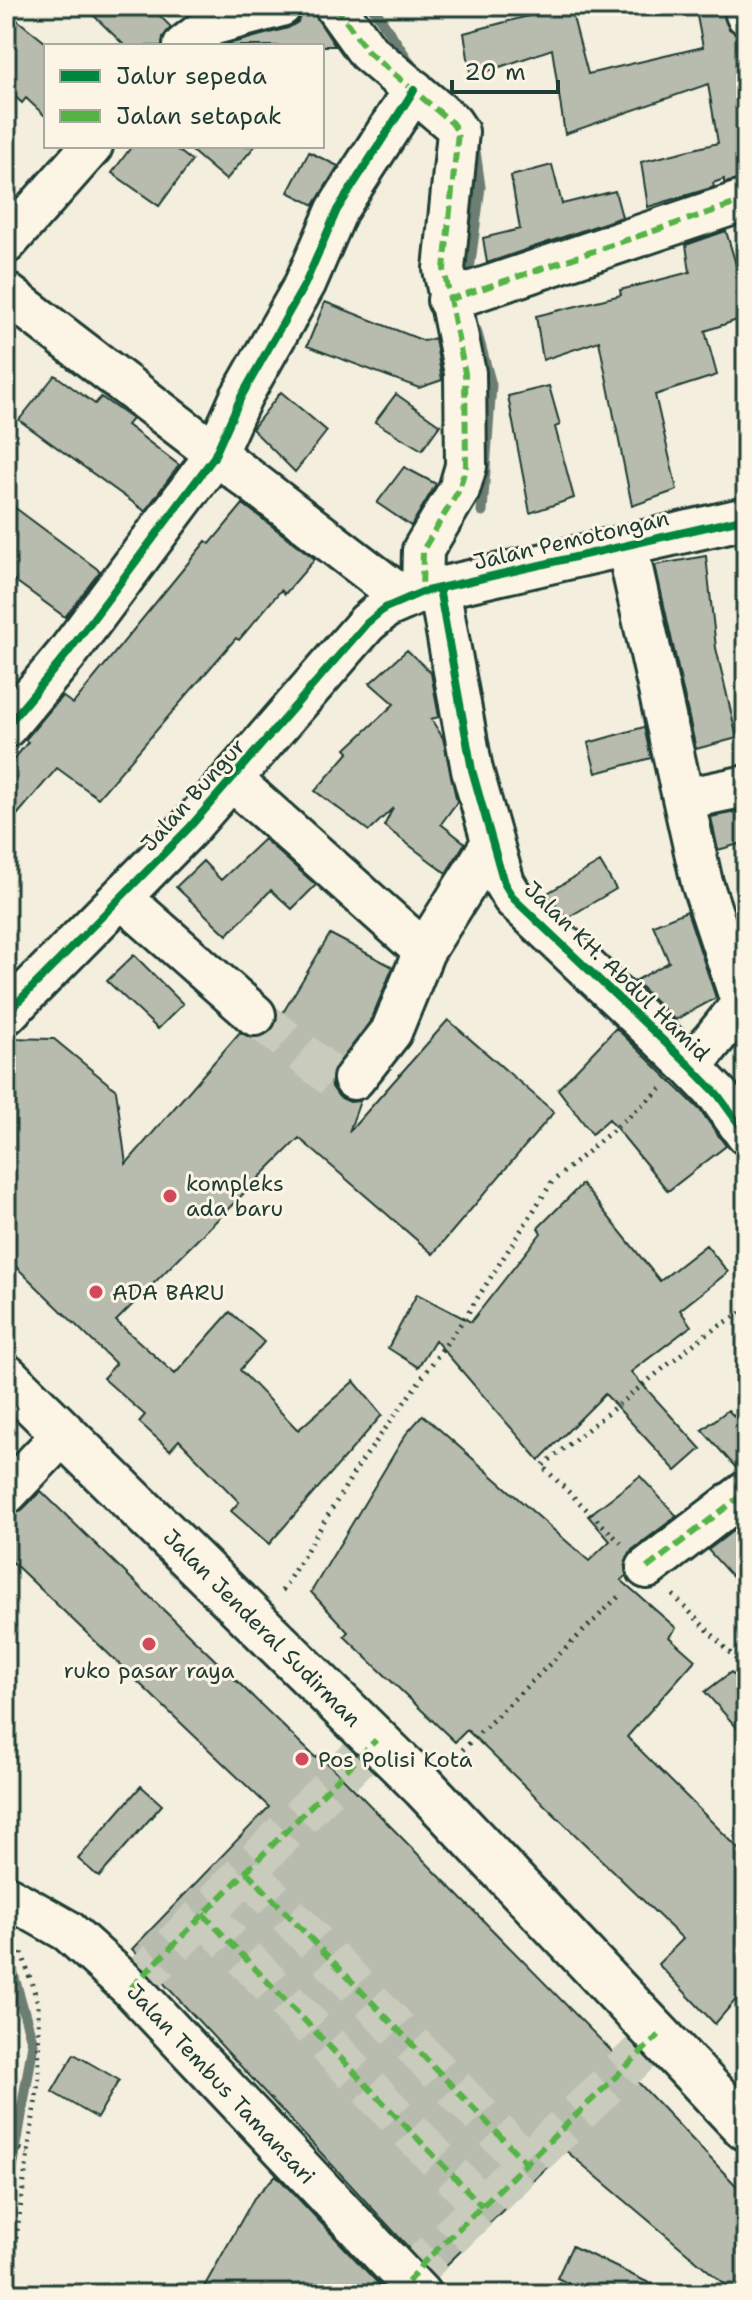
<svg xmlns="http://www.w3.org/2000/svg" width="752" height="2300" font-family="'Shantell Sans',sans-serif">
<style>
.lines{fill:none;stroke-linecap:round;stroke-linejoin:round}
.stream{stroke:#6c7d72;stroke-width:11}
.building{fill:#b8bcae;stroke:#1f3d34;stroke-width:2}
.minor-tunnel{stroke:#c9cbbc;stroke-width:40;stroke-dasharray:40 20;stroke-linecap:butt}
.minor-casing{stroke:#1f3d34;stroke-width:46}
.major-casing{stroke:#1f3d34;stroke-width:50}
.path{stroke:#1f3d34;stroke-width:5;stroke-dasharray:2 6;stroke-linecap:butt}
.minor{stroke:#fcf5e5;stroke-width:40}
.major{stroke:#fcf5e5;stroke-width:44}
.quiet{stroke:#55b346;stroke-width:6;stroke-dasharray:12 6;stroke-linecap:butt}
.cycleway-casing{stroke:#fcf5e5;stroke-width:13}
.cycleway{stroke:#00873e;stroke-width:8}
.poi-dot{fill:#d1495b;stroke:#fcf5e5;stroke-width:3}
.labels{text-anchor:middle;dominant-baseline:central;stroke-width:6;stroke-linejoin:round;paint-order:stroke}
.street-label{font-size:22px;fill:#1f3d34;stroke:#fcf5e5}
.poi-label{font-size:22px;fill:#1f3d34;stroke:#fcf5e5;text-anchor:start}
</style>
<rect width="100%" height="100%" fill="#f3eede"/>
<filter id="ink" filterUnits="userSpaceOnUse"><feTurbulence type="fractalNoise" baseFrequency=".0125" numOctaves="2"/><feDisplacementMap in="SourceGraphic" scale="16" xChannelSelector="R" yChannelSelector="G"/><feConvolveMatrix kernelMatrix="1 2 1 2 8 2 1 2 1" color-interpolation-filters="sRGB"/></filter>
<g filter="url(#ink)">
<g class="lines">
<path class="stream" d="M372,6L411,65
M467,285L480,187L474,144
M476,330L491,385L482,511
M6,1950L33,2044L6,2204"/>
</g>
<path class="building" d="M84,6H150L171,27L163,37L162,46H125Z
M309,6L335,46H221L288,28L298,22L303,8Z
M526,6H570L588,74L703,47L695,6H722L729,29L746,36V178L724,183V179L713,183L714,187L648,207L641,162L718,143L708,84L565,134L552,49L471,77L464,33L528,16Z
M6,11L46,43V117L26,98L22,103L6,88Z
M132,146H173L192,161L159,206L112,173Z
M186,146H255L226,180Z
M309,152L338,166L314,205L288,192Z
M552,165L562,204L615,191L622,217L487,263L483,238L520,229L511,176Z
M726,231L746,298V317L705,331L717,375L655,395L677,490L632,506L599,341L543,360L536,316L621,295L620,290L690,272L686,245Z
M325,302L424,341L435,338L442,380L419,388L307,346Z
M55,375L95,404L101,397L132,419L127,425L179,465L145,511L19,420Z
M549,386L560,425L555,427L574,498L530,513L508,396Z
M281,392L327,431L295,472L252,429Z
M396,394L440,425L422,450L375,422Z
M404,467L436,484L411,526L377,503Z
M6,501L100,571L65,617L6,574Z
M243,504L315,559L285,594L281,590L239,640L236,638L98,798L57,768L6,828V769L28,742L25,740L62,696L73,704L206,541L210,544Z
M706,556L716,648L737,738L696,749L655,565Z
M407,650L431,673L439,717L431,719L443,738L457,802L441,824L465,843L446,873L384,826L393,808L369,831L315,791L349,752L346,749L394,704L370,683Z
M644,727L651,758L596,773L588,743Z
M746,810V842L718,850L711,817Z
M264,839L316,885L292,909L271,890L227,935L176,887L203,861L221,880Z
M600,862L616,889L567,918L546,894Z
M687,911L716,998L675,1020L635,981L669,962L653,925Z
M330,934L393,967L371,1020L331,1075L332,1087L339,1097L350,1102L360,1101L349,1132L448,1020L554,1112L433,1254L299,1138L116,1321L175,1374L230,1312L264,1342L240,1370L298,1430L354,1381L382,1415L269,1544L231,1511L239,1502L179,1440L170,1450L139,1422L145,1415L103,1378L116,1364L6,1257V1038L54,1039L116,1090L126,1164L240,1032L251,1038L272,1031Z
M134,955L183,1004L158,1029L107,981Z
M616,1028L700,1110L726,1146L668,1191L609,1119L592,1134L558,1089Z
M582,1184L660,1281L706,1245L728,1272L680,1310L691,1326L631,1372L701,1449L676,1471L605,1394L539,1460L435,1340L418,1367L388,1348L417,1294L471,1322L541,1233L538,1228Z
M728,1410L746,1429V1469L739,1471L702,1430Z
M423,1415L589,1561L610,1541L588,1516L640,1476L677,1516L632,1550L626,1560V1576L621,1580L676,1628L669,1637L695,1660L627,1737L746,1856V1988L715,2024L658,1964L683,1939L467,1730L455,1742L344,1636L348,1632L311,1592L406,1434Z
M41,1491L316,1758L319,1755L341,1776L638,2078L636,2080L746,2196V2294H736L565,2150L435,2276L132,1949L269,1807L6,1556V1516L22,1510Z
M746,1521V1592L708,1550Z
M731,1672L746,1688V1738L705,1692Z
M141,1786L162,1805L99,1877L78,1859Z
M74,2054L119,2080L97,2118L52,2092Z
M276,2175L388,2294H200L254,2198Z
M572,2246L672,2294H590L557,2278Z"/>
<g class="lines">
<path class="minor-tunnel" d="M255,1015L346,1088L354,1079
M246,1871L526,2163
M203,1914L482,2206
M131,1988L376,1740
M408,2282L424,2262L659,2035"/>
<defs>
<path id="minor" d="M335,6L368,52L452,123L458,132L444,269L465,373L466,466L459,490L423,550L422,592
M744,6L746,14
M184,46L211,25L281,6
M6,243L92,146
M6,293L405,599
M448,300L746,200
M627,546L702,883L742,1004L691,1067
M439,588L472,770L504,883L513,898L691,1067L718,1095L746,1134
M6,727L66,655L214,457L241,397L305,284L337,210L414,90
M232,780L424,951
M684,799L746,786
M122,898L255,1015
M6,1014L189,828L367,623L385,608L422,592L746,518
M354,1079L391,1032L424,951L492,843
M6,1494L64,1433
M647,1568L746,1492
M6,1896L68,1931L131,1988L420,2294"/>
<path id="major" d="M6,1377L424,1787L746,2128"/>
</defs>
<use href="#minor" class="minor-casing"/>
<use href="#major" class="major-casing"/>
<path class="path" d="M621,1543L542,1466L706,1334L746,1310
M282,1591L355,1471L464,1319L552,1182L661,1089
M673,1595L746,1669
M451,1761L621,1594
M6,2142L28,2153
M8,2294L39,2076L38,2003L20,1947"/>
<use href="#minor" class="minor"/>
<use href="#major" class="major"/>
<path class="quiet" d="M335,6L368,52L452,123L458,132L444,269L465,373L466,466L459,490L423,550L422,592
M744,6L746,14
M448,300L746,200
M647,1568L746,1492
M246,1871L526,2163
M203,1914L482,2206
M131,1988L376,1740
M408,2282L424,2262L659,2035"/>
<defs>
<path id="cycleway" d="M439,588L472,770L504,883L513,898L691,1067L718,1095L746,1134
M6,727L66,655L214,457L241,397L305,284L337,210L414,90
M6,1014L189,828L367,623L385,608L422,592L746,518"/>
</defs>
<use href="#cycleway" class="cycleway-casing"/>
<use href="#cycleway" class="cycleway"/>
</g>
</g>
<g class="poi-dot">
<circle cx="170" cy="1196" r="8"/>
<circle cx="96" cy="1292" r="8"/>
<circle cx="149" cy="1644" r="8"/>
<circle cx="302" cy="1759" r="8"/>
</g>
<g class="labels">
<g class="street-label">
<text transform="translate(571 540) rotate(-13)">Jalan Pemotongan</text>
<text transform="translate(193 795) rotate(-48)">Jalan Bungur</text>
<text transform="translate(617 971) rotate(44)">Jalan KH. Abdul Hamid</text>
<text transform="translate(262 1628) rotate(45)">Jalan Jenderal Sudirman</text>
<text transform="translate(221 2084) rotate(47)">Jalan Tembus Tamansari</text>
</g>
<g class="poi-label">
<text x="186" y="1183">kompleks<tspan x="186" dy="25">ada baru</tspan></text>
<text x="112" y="1292">ADA BARU</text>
<text x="149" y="1670" text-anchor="middle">ruko pasar raya</text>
<text x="318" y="1759">Pos Polisi Kota</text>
</g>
</g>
<rect width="752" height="2300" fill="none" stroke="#fcf5e5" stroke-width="32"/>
<rect x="16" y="16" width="720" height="2268" fill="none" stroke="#1f3d34" stroke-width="3" filter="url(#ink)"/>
<rect x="44" y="44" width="280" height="104" fill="#fcf5e5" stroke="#a4ab9e" stroke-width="2"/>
<rect x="60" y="70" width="40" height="12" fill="#00873e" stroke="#a4ab9e" stroke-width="2"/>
<text x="116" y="84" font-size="24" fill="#1f3d34">Jalur sepeda</text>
<rect x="60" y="110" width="40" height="12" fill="#55b346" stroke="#a4ab9e" stroke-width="2"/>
<text x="116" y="124" font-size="24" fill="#1f3d34">Jalan setapak</text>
<path d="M452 80v12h106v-12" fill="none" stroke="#1f3d34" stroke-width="4"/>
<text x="464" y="80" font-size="24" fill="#1f3d34" stroke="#fcf5e5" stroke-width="6" paint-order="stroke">20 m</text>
</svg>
